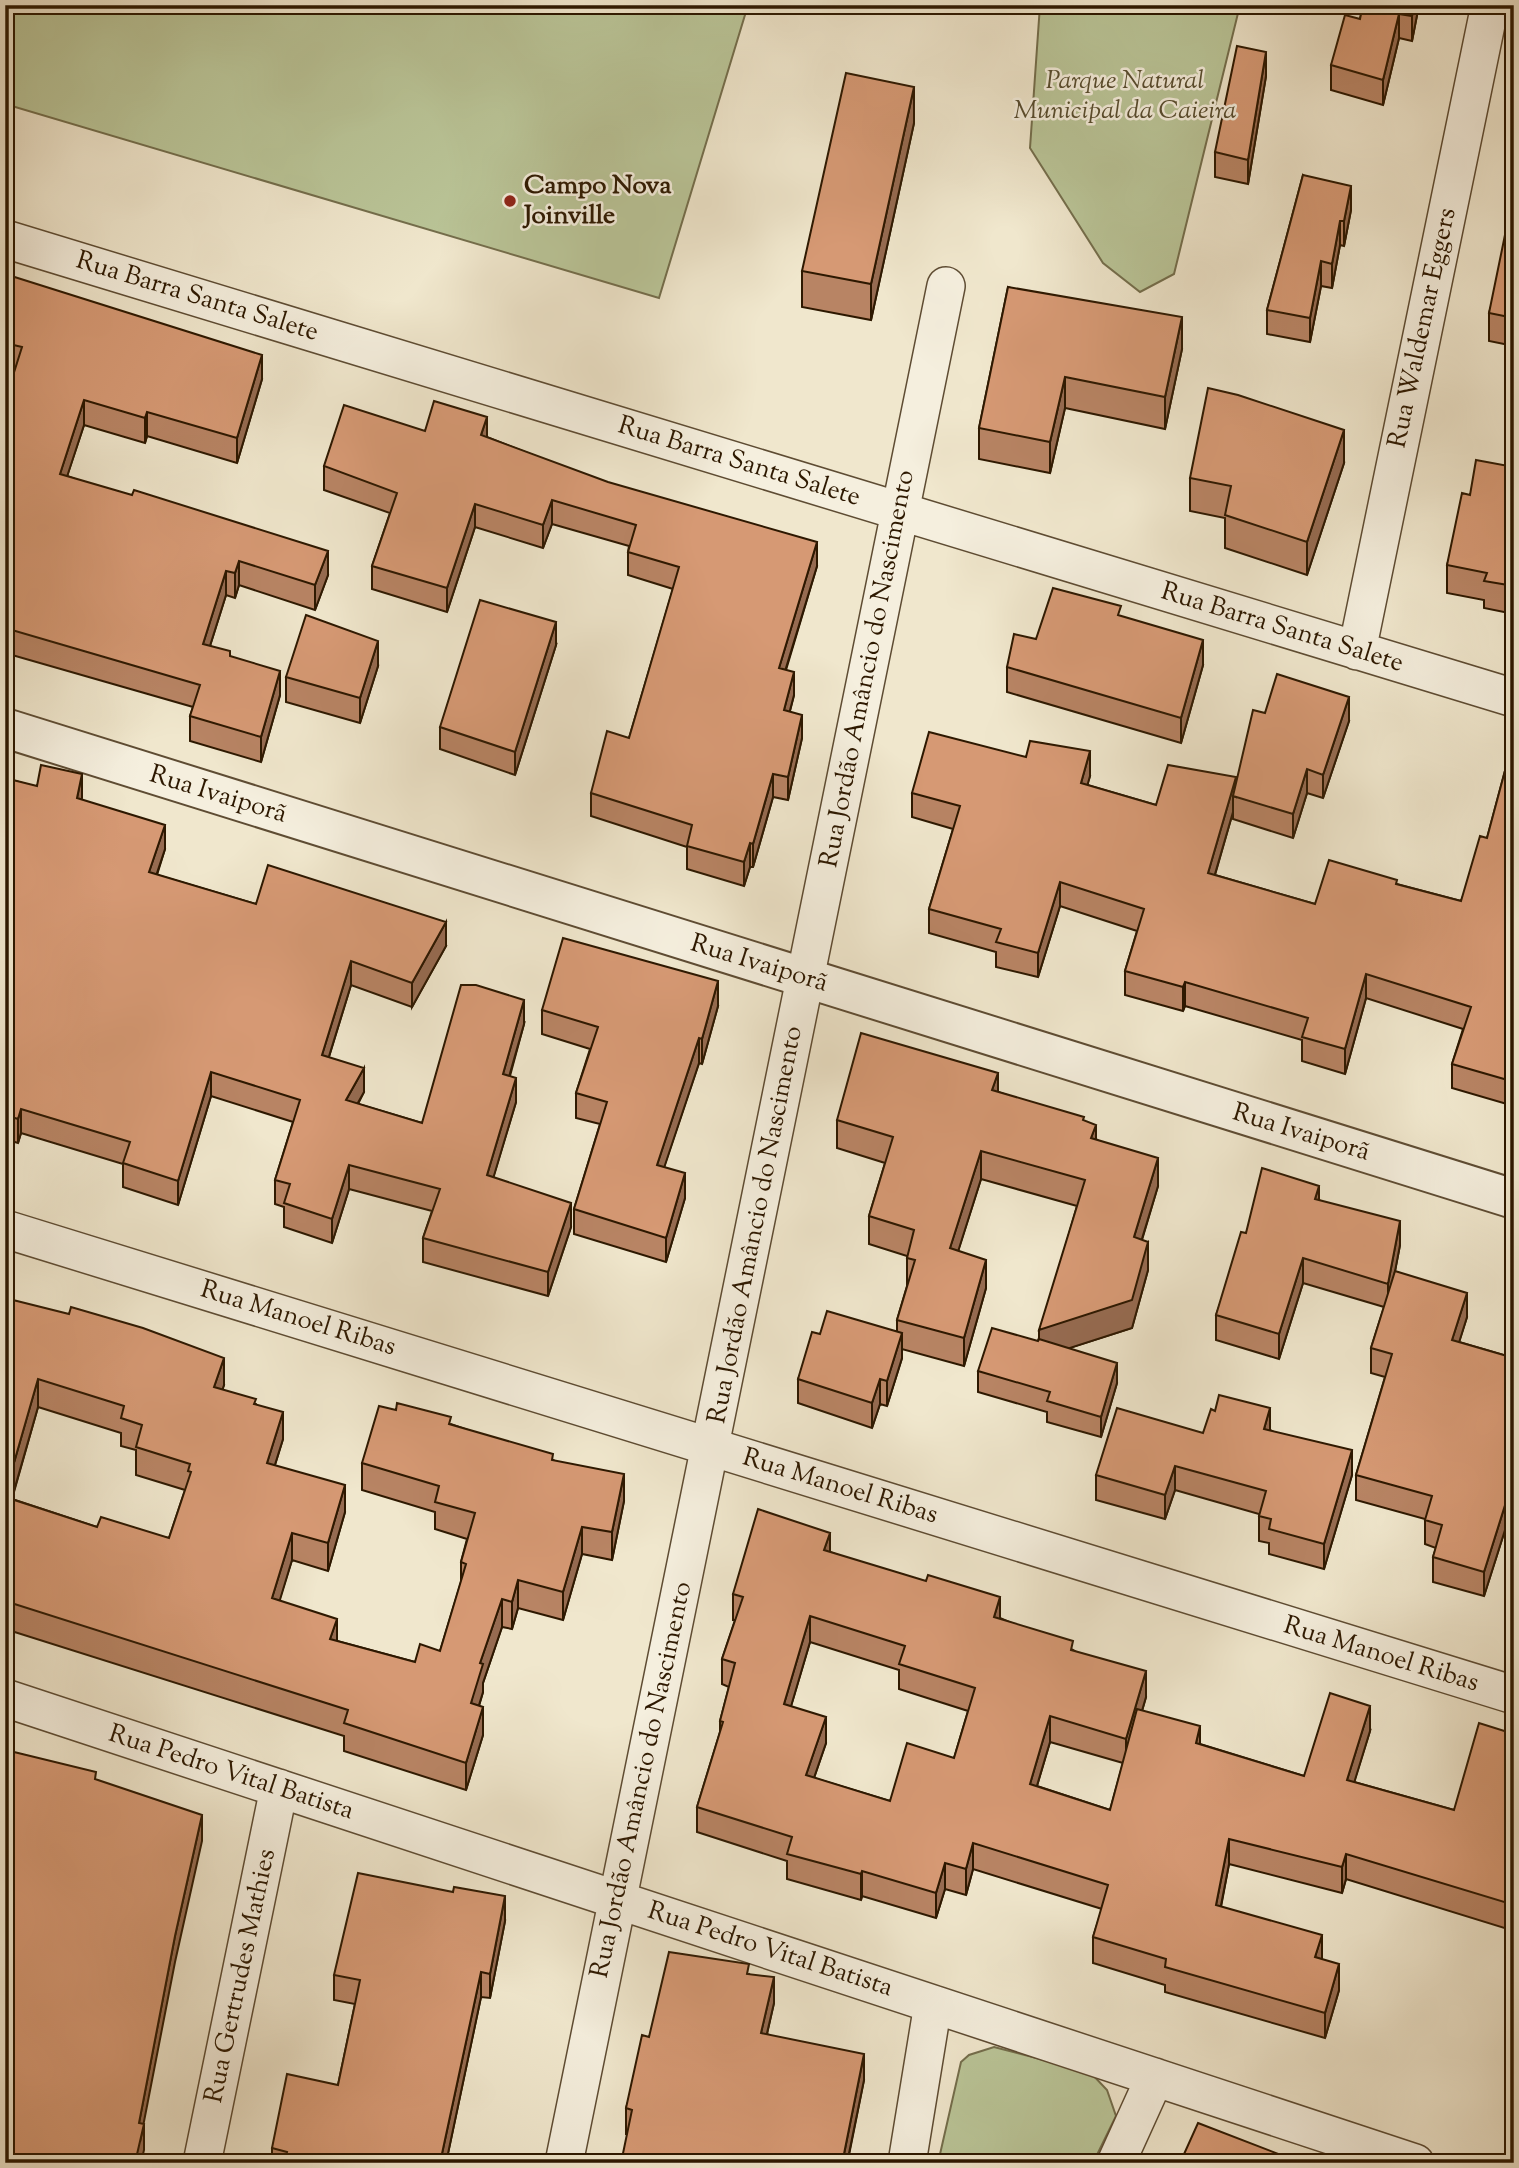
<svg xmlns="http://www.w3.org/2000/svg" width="1519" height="2168" font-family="'Sorts Mill Goudy',serif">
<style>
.green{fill:#bac598;stroke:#746e4c;stroke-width:2}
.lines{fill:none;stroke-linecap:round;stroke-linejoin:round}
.minor-casing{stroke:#5e4c33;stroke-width:40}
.tertiary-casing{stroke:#5e4c33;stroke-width:42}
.minor{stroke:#f5efde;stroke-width:37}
.tertiary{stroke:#f5efde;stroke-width:38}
.wall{fill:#b88464;stroke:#2d1800;stroke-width:2;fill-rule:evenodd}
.shaded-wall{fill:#966b51;stroke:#2d1800;stroke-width:2}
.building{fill:#d69974;stroke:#2d1800;stroke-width:2;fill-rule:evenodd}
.poi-dot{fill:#8f2418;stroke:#f5efde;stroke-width:2.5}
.labels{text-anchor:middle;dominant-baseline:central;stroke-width:5;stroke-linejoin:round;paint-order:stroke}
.park-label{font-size:26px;font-style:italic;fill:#574c2e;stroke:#f5efde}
.poi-label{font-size:26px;font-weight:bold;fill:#2d1800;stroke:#f5efde;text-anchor:start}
.street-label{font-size:26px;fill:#2d1800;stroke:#f5efde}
</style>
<rect width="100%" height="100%" fill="#f0e7cd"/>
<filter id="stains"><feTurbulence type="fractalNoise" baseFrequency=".00286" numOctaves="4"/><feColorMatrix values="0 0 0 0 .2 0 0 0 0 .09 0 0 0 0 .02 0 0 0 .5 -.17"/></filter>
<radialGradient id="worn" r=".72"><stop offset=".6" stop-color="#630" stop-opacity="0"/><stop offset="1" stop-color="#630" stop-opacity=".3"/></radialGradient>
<path class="green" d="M5,5H748L659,298L5,104Z
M1040,5H1240L1174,274L1140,292L1103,263L1030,148Z
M994,2047L1090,2072L1107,2090L1116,2116L1093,2163H938L961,2062L969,2055Z"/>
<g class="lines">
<defs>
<path id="minor" d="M5,239L1514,698
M1357,651L1490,5
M5,1229L1514,1695
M5,1698L1415,2163
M202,2163L279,1788
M564,2163L946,286
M907,2163L933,2004
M1116,2163L1155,2077"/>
<path id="tertiary" d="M5,728L1514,1199"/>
</defs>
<use href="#minor" class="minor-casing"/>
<use href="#tertiary" class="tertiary-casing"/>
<use href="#minor" class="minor"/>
<use href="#tertiary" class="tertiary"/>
</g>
<path class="wall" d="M1363,5H1419L1412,41L1399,38L1383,105L1331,90V65L1360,19Z
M1266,76L1248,184L1215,177V152Z
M914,123L871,320L802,307V271Z
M1303,175L1351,210L1344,246L1340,245L1332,288L1321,286L1310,342L1267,334V310Z
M1514,232V346L1489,341V313Z
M5,274L262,379L237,463L147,436L145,443L84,425L67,476L328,575L315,610L239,585L235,598L226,595L210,646L230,656L280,695L261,762L190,741V716L193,707L5,653V401L15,370L5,367Z
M1008,287L1182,349L1165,429L1065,408L1050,473L979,459V428Z
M425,431L487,437L817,566L786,670L794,695L790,711L802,738L788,800L773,797L753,867H750L744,886L687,869V847L591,816V793L629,738L673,589L628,575V552L629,546L552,524L543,548L475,527L447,612L372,589V566L390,513L324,490V466Z
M1344,463L1307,575L1225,548V518L1190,511V478Z
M1514,467V614L1484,608V600L1447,593V565L1470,495Z
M1036,639L1203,665L1181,743L1007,692V667Z
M556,645L515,775L440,749V727Z
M378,666L360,723L286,702V677Z
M1265,713L1349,721L1323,798L1307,793L1293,838L1233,819V812L1215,875L1315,904L1397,884L1461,901L1487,838L1514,737V1121L1507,1119V1104L1452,1088V1064L1463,1029L1366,998L1345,1074L1302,1061V1040L1185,1006L1183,1011L1125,995V971L1137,931L1060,906L1038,977L996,967V952L929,933V909L953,829L912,817V793L1026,757L1090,776L1087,785L1156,805L1236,783Z
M5,778L82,800L165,849L157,875L256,904L446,946L412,1007L351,985L329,1057L364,1092L358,1104L422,1123L524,1024L510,1076L516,1102L493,1178L571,1227L548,1296L423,1262V1238L432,1211L349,1189L332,1243L284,1227V1207L275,1204V1180L293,1122L211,1096L178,1205L123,1187V1164L21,1133L18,1143L5,1139Z
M718,1006L702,1064L699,1063L664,1167L685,1198L666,1262L574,1234V1209L600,1124L576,1118V1093L590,1049L542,1034V1010Z
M998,1092L1084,1121L1096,1139L1158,1186L1142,1240L1148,1270L1132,1328L1069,1348L1117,1383L1101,1437L1047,1422V1412L978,1392V1371L1038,1341L1077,1206L981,1179L958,1251L986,1288L964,1366L902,1349V1358L887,1406L880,1404L872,1428L798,1403V1379L820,1334L897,1332V1320L907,1286V1256L869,1244V1216L885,1163L837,1148V1120Z
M1319,1200L1400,1245L1395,1271L1467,1317L1459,1342L1514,1358V1508H1512L1484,1596L1433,1582V1557L1436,1548L1425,1544V1519L1356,1500V1475L1385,1377L1371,1373V1348L1384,1307L1303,1283L1279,1359L1216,1340V1315L1246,1233Z
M5,1298L224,1385L222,1390L256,1404L283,1439L275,1465L345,1512L328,1571L292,1560L279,1601L337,1641L415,1662L440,1651L461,1582V1562L467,1539L435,1529V1512L362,1490V1463L451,1424L553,1460L624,1501L612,1560L582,1554L563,1620L518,1608L512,1629L502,1627L483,1683V1692L479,1706L483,1735L466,1790L344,1751V1736L5,1629ZM38,1407L121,1433V1446L136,1450V1475L185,1490L169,1538L97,1527L12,1499Z
M1270,1430L1352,1475L1324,1569L1269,1554V1543L1259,1541V1514L1175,1490L1165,1519L1096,1500V1475L1203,1433Z
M830,1552L1000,1618L1073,1650L1146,1697L1142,1711L1200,1744L1304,1776L1370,1731L1354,1782L1454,1810L1514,1734V1931L1346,1879L1342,1893L1229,1864L1221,1907L1322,1959L1339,1990L1325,2038L1165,1992V1985L1093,1963V1937L1102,1909L973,1869L966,1895L945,1889L936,1918L862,1896L861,1900L787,1879V1861L697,1832V1807L720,1732V1721L729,1687L722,1684V1659L735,1620H733V1594ZM810,1642L899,1670V1689L968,1711L954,1758L890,1801L814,1778L826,1743L791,1706ZM1050,1742L1123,1763L1110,1810L1037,1786Z
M505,1921L490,1998L481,1997L446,2163H272V2148L338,2085L355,2004L334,2000V1975Z
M749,1974L774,2003L767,2034L864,2080L848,2160L850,2163L626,2134V2108L649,2037Z"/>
<path class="shaded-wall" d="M1414,5H1419L1412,41V16Z
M1399,14V38L1383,105V80Z
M1266,52V76L1248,184V160Z
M914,87V123L871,320V284Z
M1351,186V210L1344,246V221Z
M1340,221V245L1332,288V264Z
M1321,261V286L1310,342V318Z
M1182,317V349L1165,429V397Z
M262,355V379L237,463V438Z
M1065,377V408L1050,473V442Z
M84,400V425L60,498V474Z
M147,412V436L145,443V418Z
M487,417V440L481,435Z
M1344,430V463L1307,575V542Z
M552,500V524L543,548V525Z
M475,504V527L447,612V588Z
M817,542V566L779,691V668Z
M328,551V575L315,610V585Z
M239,561V585L235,598V573Z
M226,571V595L203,668V644Z
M556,622V645L515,775V752Z
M1203,640V665L1181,743V718Z
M378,641V666L360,723V698Z
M280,671V695L261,762V737Z
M794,672V695L784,733V710Z
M1349,697V721L1323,798V775Z
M802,715V738L788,800V777Z
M1090,751V776L1081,808V783Z
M1307,769V793L1293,838V814Z
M82,774V798L77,822V798Z
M773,774V797L753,867V844Z
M1236,777V797L1233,796V812L1208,898V873Z
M165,825V849L149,897V872Z
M750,843V867L744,886V862Z
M1060,882V906L1038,977V953Z
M446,922V946L412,1007V983Z
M351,961V985L322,1079V1055Z
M1366,974V998L1345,1074V1049Z
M718,981V1006L702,1064V1039Z
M1185,982V1006L1183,1011V987Z
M524,1000V1024L503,1098V1074Z
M699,1038V1063L657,1189V1165Z
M364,1068V1092L346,1124V1100Z
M211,1072V1096L178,1205V1181Z
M998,1073V1101L992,1090Z
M516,1078V1102L487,1199V1175Z
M21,1109V1133L18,1143V1119Z
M1096,1125V1153L1091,1138Z
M981,1151V1179L950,1277V1248Z
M1158,1158V1186L1134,1265V1237Z
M349,1165V1189L332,1243V1219Z
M685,1173V1198L666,1262V1238Z
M1319,1186V1210L1315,1199Z
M571,1203V1227L548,1296V1272Z
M1400,1221V1245L1388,1308V1284Z
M1148,1242V1270L1132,1328L1039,1358V1330Z
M1303,1258V1283L1279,1359V1334Z
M986,1260V1288L964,1366V1338Z
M1467,1293V1317L1452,1365V1340Z
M902,1333V1358L887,1406V1381Z
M224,1358V1385L214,1415V1387Z
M1117,1363V1383L1101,1437V1417Z
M38,1379V1407L5,1522V1494Z
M880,1379V1404L872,1428V1403Z
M1270,1408V1432L1264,1429Z
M283,1412V1439L267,1490V1463Z
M1352,1450V1475L1324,1569V1544Z
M1175,1466V1490L1165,1519V1495Z
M624,1474V1501L612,1560V1532Z
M1512,1483V1508L1484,1596V1572Z
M345,1485V1512L328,1571V1543Z
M582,1527V1554L563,1620V1592Z
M292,1533V1560L272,1626V1598Z
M830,1533V1558L824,1550Z
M518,1580V1608L512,1629V1602Z
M1000,1597V1623L994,1617Z
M502,1599V1627L483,1683V1692L471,1731V1703L480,1663Z
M810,1616V1642L784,1730V1704Z
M337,1619V1646L330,1639Z
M1146,1671V1697L1126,1765V1739Z
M1370,1706V1731L1347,1806V1780Z
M483,1707V1735L466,1790V1763Z
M1050,1716V1742L1030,1809V1784Z
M826,1717V1743L806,1801V1775Z
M1200,1726V1752L1196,1743Z
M202,1815V1841L175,1962L140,2142L144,2124V2150L141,2163H135L139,2123L175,1936Z
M1229,1839V1864L1216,1931V1905Z
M973,1843V1869L966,1895V1869Z
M1346,1854V1879L1342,1893V1867Z
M945,1863V1889L936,1918V1893Z
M862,1871V1896L861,1900V1874Z
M505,1896V1921L490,1998V1974Z
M1322,1935V1960L1315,1957Z
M1339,1964V1990L1325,2038V2013Z
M481,1972V1997L446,2163H440Z
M774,1977V2003L761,2059V2033Z
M864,2054V2080L847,2163L843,2159Z"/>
<path class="building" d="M1363,5H1414L1412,16L1399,14L1383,80L1331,65L1345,15L1360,19Z
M1237,46L1266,52L1248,160L1215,152Z
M846,73L914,87L871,284L802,271Z
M1303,175L1351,186L1344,221H1340L1332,264L1321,261L1310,318L1267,310Z
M1506,230L1514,232V318L1489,313Z
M5,274L262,355L237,438L147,412L145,418L84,400L60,474L132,495L134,490L328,551L315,585L239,561L235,573L226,571L203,644L230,651V656L280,671L261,737L190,716L200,685L5,628V401L22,347L5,343Z
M1008,287L1182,317L1165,397L1065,377L1050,442L979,428Z
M1208,388L1238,395L1344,430L1307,542L1225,515L1231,486L1190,478Z
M434,401L487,417L481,435L608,482L817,542L779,668L794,672L784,710L802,715L788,777L773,774L753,844L750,843L744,862L687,846L692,825L591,793L607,731L629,738L679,567L628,552L636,525L552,500L543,525L475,504L447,588L372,566L397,493L324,466L344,405L425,431Z
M1476,460L1514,467V586L1484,581L1487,573L1447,565L1462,493L1470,495Z
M1053,588L1121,606L1118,615L1203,640L1181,718L1007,667L1014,634L1036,639Z
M480,600L556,622L515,752L440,727Z
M306,615L378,641L360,698L286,677Z
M1277,674L1349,697L1323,775L1307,769L1293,814L1233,796L1253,710L1265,713Z
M929,732L1026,757L1030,741L1090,751L1081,783L1156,805L1168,765L1236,777L1208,873L1315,904L1329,860L1397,880L1396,884L1461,901L1480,836L1487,838L1514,737V1097L1507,1095L1511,1081L1452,1064L1471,1007L1366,974L1345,1049L1302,1037L1308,1018L1185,982L1183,987L1125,971L1144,909L1060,882L1038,953L996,942L1001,929L929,909L960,806L912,793Z
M41,765L82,774L77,798L165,825L149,872L256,904L268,865L446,922L412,983L351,961L322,1055L364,1068L346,1100L422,1123L461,985H476L524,1000L503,1074L516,1078L487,1175L571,1203L548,1272L423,1238L440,1189L349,1165L332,1219L284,1203L290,1184L275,1180L300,1100L211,1072L178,1181L123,1163L130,1142L21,1109L18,1119L5,1115V778L37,786Z
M563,938L718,981L702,1039L699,1038L657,1165L685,1173L666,1238L574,1209L607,1102L576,1093L598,1027L542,1010Z
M861,1033L998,1073L992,1090L1084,1117L1083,1120L1096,1125L1091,1138L1158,1158L1134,1237L1148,1242L1132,1300L1039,1330L1085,1180L981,1151L950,1248L986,1260L964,1338L897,1320L915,1260L907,1258L914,1230L869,1216L893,1137L837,1120Z
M1262,1168L1319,1186L1315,1199L1400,1221L1388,1284L1303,1258L1279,1334L1216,1315L1241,1232L1246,1233Z
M1395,1271L1467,1293L1452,1340L1514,1358V1484L1512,1483L1484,1572L1433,1557L1442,1525L1425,1520L1432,1496L1356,1475L1392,1354L1371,1348Z
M5,1298L69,1314L71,1307L143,1328L224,1358L214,1387L256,1399L254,1404L283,1412L267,1463L345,1485L328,1543L292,1533L272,1598L337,1619L330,1639L415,1662L420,1644L440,1651L466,1564L461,1562L475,1513L435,1502L439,1486L362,1463L379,1406L396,1410L397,1403L451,1417L449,1424L553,1454L552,1460L624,1474L612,1532L582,1527L563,1592L518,1580L512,1602L502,1599L480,1663L483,1664L471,1703L483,1707L466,1763L344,1723L348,1710L5,1601V1497L97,1527L101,1517L169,1538L191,1472L188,1471L190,1464L136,1447L142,1425L121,1418L124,1406L38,1379L5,1494Z
M827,1311L902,1333L887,1381L880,1379L872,1403L798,1379L812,1332L820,1334Z
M992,1328L1038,1341L1039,1339L1117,1363L1101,1417L1047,1401L1050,1392L978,1371Z
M1219,1395L1270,1408L1264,1429L1352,1450L1324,1544L1269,1529L1271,1519L1259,1516L1266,1491L1175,1466L1165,1495L1096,1475L1117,1408L1203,1433L1211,1409L1215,1411Z
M758,1509L830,1533L824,1550L926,1581L928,1575L1000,1597L994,1617L1073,1641L1071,1650L1146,1671L1126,1739L1050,1716L1030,1784L1110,1810L1137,1709L1200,1726L1196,1743L1304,1776L1330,1693L1370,1706L1347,1780L1454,1810L1479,1723L1514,1734V1905L1346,1854L1342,1867L1229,1839L1216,1905L1322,1935L1315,1957L1339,1964L1325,2013L1165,1967L1166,1959L1093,1937L1108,1885L973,1843L966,1869L945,1863L936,1893L862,1871L861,1874L787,1854L792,1837L697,1807L723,1722L720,1721L735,1663L722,1659L743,1597L733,1594ZM810,1616L905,1646L899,1664L975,1688L954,1758L907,1743L890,1801L806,1775L826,1717L784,1704Z
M14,1752L96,1772L95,1779L202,1815L175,1936L139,2123L144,2124L135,2163H5V1785Z
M358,1873L453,1892L454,1887L505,1896L490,1974L481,1972L440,2163H284L287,2152L272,2148L287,2074L338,2085L360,1980L334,1975Z
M669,1952L749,1964L747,1974L774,1977L761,2033L864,2054L843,2159L850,2160V2163H621L632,2110L626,2108L642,2035L649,2037Z
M1198,2123L1281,2155L1277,2163H1180Z"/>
<circle class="poi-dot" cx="510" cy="201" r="7"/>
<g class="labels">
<g class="park-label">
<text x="1125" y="81">Parque Natural<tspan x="1125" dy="30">Municipal da Caieira</tspan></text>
</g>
<g class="poi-label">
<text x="524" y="186">Campo Nova<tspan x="524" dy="30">Joinville</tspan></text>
</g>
<g class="street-label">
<text transform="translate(197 297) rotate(17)">Rua Barra Santa Salete</text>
<text transform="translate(1423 328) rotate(-78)">Rua Waldemar Eggers</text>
<text transform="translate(739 462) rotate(17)">Rua Barra Santa Salete</text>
<text transform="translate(1282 628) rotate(17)">Rua Barra Santa Salete</text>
<text transform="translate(868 669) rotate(-79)">Rua Jordão Amâncio do Nascimento</text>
<text transform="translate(218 795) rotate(17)">Rua Ivaiporã</text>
<text transform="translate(759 964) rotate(17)">Rua Ivaiporã</text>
<text transform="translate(1301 1133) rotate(17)">Rua Ivaiporã</text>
<text transform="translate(756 1225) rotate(-79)">Rua Jordão Amâncio do Nascimento</text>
<text transform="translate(298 1319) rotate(17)">Rua Manoel Ribas</text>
<text transform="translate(840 1487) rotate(17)">Rua Manoel Ribas</text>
<text transform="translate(1381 1655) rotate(17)">Rua Manoel Ribas</text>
<text transform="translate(231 1773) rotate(18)">Rua Pedro Vital Batista</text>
<text transform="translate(642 1780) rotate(-78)">Rua Jordão Amâncio do Nascimento</text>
<text transform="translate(770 1950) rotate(18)">Rua Pedro Vital Batista</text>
<text transform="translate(241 1976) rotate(-78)">Rua Gertrudes Mathies</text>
</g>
</g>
<rect width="1519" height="2168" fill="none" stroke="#f0e7cd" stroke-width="28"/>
<rect x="7" y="7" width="1505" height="2154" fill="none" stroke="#2d1800" stroke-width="3.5"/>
<rect x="14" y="14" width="1491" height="2140" fill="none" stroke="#2d1800" stroke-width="2"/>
<rect width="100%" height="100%" filter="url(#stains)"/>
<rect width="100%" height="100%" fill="url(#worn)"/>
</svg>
